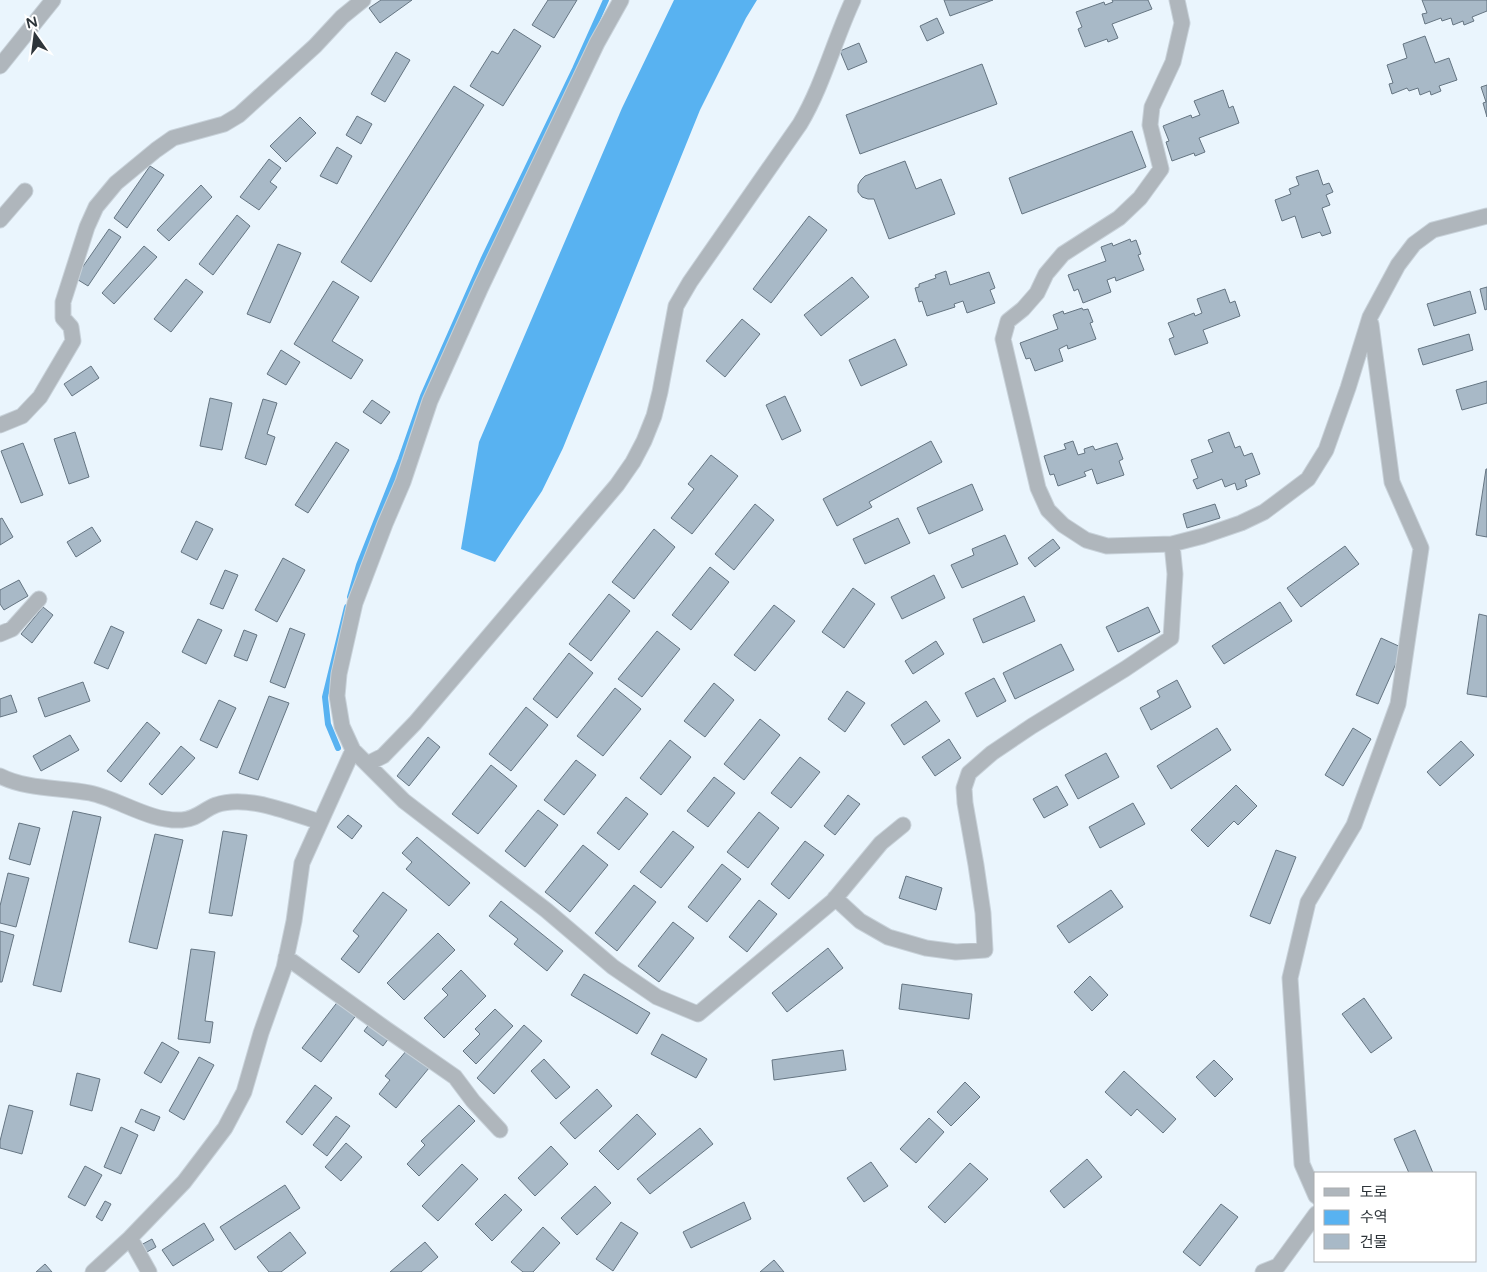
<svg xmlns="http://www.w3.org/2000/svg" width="1487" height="1272" font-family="'Varela Round','Noto Sans KR',sans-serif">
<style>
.water{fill:#58b2f1}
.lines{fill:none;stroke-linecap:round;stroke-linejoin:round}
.stream{stroke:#58b2f1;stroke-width:6}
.building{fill:#a8b9c7;stroke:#657582}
.minor-casing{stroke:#c8d2da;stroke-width:17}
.minor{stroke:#afb6bc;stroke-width:15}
</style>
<rect width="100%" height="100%" fill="#eaf5fd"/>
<path class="water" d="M674,0H757L746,18L700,110L563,448L542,491L495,562L461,549L479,442L622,108Z"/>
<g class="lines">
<path class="stream" d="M350,597L359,565L401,459L423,396L484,258L575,69L606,0
M338,748L328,724L325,697L347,607"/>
</g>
<path class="building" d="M381,0H412L380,23L369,8Z
M548,0H577L554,38L532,25Z
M944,0H993L950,16Z
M1112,0H1148L1152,9L1112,24L1118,38L1108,42L1107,39L1085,47L1078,29L1082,27L1076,12L1104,2L1105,5L1113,2Z
M1422,0H1487V11L1472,17L1474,21L1464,25L1463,21L1453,25L1451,18L1442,21L1441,18L1425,24L1422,14L1427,13Z
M937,18L944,33L927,41L920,26Z
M514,29L541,46L503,106L470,86L492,51L498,54Z
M1425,36L1435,63L1449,58L1457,80L1439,86L1441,91L1431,95L1430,91L1420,95L1418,88L1409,91L1407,88L1392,94L1389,84L1393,83L1387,65L1407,58L1403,44Z
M859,43L867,62L848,70L840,51Z
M396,52L410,60L385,102L371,94Z
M982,64L997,104L860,154L846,115Z
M1487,85V117L1483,103L1486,102L1481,87Z
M454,86L484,105L371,282L341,262Z
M1223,90L1229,108L1233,106L1239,123L1199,138L1205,152L1195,156L1194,153L1172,161L1166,142L1169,141L1163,126L1191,115L1192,118L1200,115L1194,101Z
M357,116L372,124L361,144L346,135Z
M300,117L316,133L286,162L270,146Z
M1132,131L1146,167L1022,214L1009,178Z
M337,147L352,156L337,184L320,176Z
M269,159L281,168L270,182L277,187L259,210L240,197Z
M905,161L916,189L941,179L955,214L889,239L874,199H868L862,197L858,192V185L861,180L865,176Z
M150,166L164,175L127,228L114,218Z
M1318,170L1323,185L1329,183L1333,192L1326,195L1330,205L1322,208L1331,233L1322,236L1320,232L1302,238L1295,216L1282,221L1275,200L1291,194L1289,189L1299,185L1296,177Z
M201,185L212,197L169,241L157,230Z
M237,215L250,226L213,275L199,264Z
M809,216L827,230L771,303L753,289Z
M109,229L121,237L88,286L75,278Z
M1130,239L1131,242L1136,240L1141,254L1138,255L1144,270L1116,281L1115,277L1107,280L1111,292L1083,303L1078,289L1074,291L1068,275L1106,261L1101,247L1112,243L1113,246Z
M278,244L301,253L270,323L247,314Z
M144,246L157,257L114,304L102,293Z
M946,271L950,285L989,272L995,288L990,290L995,303L967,313L963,301L954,304L955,307L927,316L922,301L919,302L915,288L919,287V284L936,278L935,275Z
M852,277L869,297L821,336L804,315Z
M186,279L203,292L171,332L154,319Z
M333,281L359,297L332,341L363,360L351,379L294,344Z
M1487,287V309L1485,310L1480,289Z
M1225,289L1230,303L1235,301L1240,316L1203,330L1208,343L1175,355L1169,339L1174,337L1168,323L1194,313L1195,316L1202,313L1197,299Z
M1470,291L1476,313L1434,326L1427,304Z
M1082,308L1083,310L1088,309L1093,322L1090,323L1096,339L1068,349L1067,345L1059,349L1063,361L1035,371L1030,358L1026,359L1020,343L1058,329L1053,315L1063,311L1064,314Z
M742,319L760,334L725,377L706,361Z
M1469,334L1473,350L1423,365L1418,349Z
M895,339L907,365L861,386L849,360Z
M281,350L300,362L286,385L267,374Z
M91,366L99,378L72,396L64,384Z
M1487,381V403L1462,410L1456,390Z
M785,396L801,431L782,440L766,405Z
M210,398L232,403L222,450L200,446Z
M263,399L277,403L267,434L275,437L266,465L245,458Z
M372,400L390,412L381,424L363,412Z
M75,432L89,477L69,484L54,439Z
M1229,432L1235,448L1240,446L1244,456L1252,453L1260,474L1245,480L1247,486L1237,490L1235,483L1225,487L1222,479L1197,489L1193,480L1198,478L1191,460L1213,452L1208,440Z
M931,441L942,462L869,502L872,507L837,526L823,499Z
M1073,441L1078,455L1085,453L1084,449L1093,446L1095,450L1117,443L1123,459L1119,461L1124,475L1097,484L1092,469L1084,472L1086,476L1058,486L1054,474L1050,475L1044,456L1066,449L1064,444Z
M336,442L349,450L308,513L295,505Z
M23,443L43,495L21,503L1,451Z
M711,455L738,476L692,534L671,518L694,489L688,484Z
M1486,469H1487V537L1476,535Z
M972,484L983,510L929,534L917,508Z
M755,504L774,520L734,570L715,554Z
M1215,504L1220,518L1187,528L1183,514Z
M2,518L13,537L0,545V519Z
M898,518L910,543L865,564L853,539Z
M196,521L213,529L197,560L181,552Z
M92,527L101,541L76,557L67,542Z
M654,529L675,547L634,599L612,582Z
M1005,535L1018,564L962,588L951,565L974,555L972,549Z
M1053,539L1060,548L1035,567L1028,558Z
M1345,546L1359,564L1301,607L1287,588Z
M283,558L305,570L277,622L255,610Z
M710,567L729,582L691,630L672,615Z
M225,570L238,575L223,609L210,604Z
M934,575L945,598L902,619L891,597Z
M19,580L28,596L4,610L0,604V590Z
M853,588L875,604L844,648L822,632Z
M609,594L630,611L591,661L569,644Z
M1024,596L1035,621L983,643L973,619Z
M1280,602L1292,621L1224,664L1212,646Z
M774,605L795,621L755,671L734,655Z
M43,607L53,615L32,643L21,634Z
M1148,607L1160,632L1118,652L1106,627Z
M1479,614L1487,616V697L1467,694Z
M198,619L222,630L206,664L182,652Z
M111,626L124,632L108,669L94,663Z
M290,628L305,634L285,688L270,682Z
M244,630L257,635L247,661L234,656Z
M657,631L680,649L642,697L618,679Z
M1381,638L1403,648L1378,704L1356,695Z
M936,641L944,654L913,674L905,661Z
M1061,644L1074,670L1015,699L1003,673Z
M569,653L593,673L557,718L533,699Z
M994,678L1006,701L977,717L965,693Z
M1177,680L1191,707L1151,730L1140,708L1160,697L1157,691Z
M83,682L90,701L45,717L38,698Z
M714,683L734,700L705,737L684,721Z
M615,688L641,709L603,756L577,736Z
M847,691L865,703L845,732L828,719Z
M11,695L17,712L0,717V699Z
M269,696L289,703L258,780L239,773Z
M219,700L236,708L217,748L200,740Z
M926,701L940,721L904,745L891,725Z
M526,707L548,725L511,771L489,754Z
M760,719L780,735L744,780L724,764Z
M147,722L160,733L121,782L107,771Z
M1217,728L1231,750L1171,789L1157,766Z
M1353,728L1371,739L1343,786L1325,775Z
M70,735L79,750L41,771L33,756Z
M428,737L440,747L409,786L397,776Z
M949,739L961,758L935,776L922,757Z
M670,740L691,757L661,795L640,778Z
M1461,741L1474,755L1440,786L1427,772Z
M181,746L195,758L162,795L149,784Z
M1106,753L1119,777L1078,799L1065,775Z
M800,757L820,772L791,808L771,793Z
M576,760L596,775L564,815L544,800Z
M491,765L517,786L478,834L452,814Z
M714,777L735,793L708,827L687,811Z
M1236,785L1257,806L1238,825L1234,821L1208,847L1191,830Z
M1057,786L1068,805L1044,818L1033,799Z
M848,795L860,804L835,835L824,826Z
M626,797L648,814L619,850L597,833Z
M1133,803L1145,824L1100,848L1089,827Z
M538,810L558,825L525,867L505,851Z
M73,811L101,817L61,992L33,985Z
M759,812L779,828L748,868L727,852Z
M348,815L362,826L352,839L337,827Z
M19,823L40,828L30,865L9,859Z
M223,831L247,835L232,916L209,913Z
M673,831L694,847L661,888L640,872Z
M155,834L183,840L157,949L129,942Z
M417,837L470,883L449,906L406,869L412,862L402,853Z
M805,841L824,855L789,899L771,884Z
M583,845L608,865L570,912L545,892Z
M1276,850L1296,857L1270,924L1250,916Z
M722,864L741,879L707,922L688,907Z
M8,873L29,878L16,927L0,923V906Z
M906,876L942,888L936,910L899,898Z
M634,885L656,902L617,951L595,933Z
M1111,890L1123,907L1069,943L1057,926Z
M383,892L407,910L359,973L341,959L359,936L353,931Z
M759,900L777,914L747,952L729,937Z
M501,901L563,951L547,971L514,944L518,939L489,916Z
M673,922L694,938L659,982L638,966Z
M0,931L14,935L2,982H0Z
M438,933L455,950L404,1000L387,983Z
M828,948L843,968L787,1012L772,993Z
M191,949L215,952L205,1021L213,1022L210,1043L178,1039Z
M461,970L486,996L444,1038L424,1018L448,995L442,989Z
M584,974L650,1013L637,1034L571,995Z
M1090,976L1108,995L1092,1011L1074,992Z
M902,984L972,994L969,1019L899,1009Z
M1364,998L1392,1038L1371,1053L1342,1014Z
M339,1000L357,1014L321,1062L302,1048Z
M495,1009L513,1026L476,1064L463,1051L480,1034L475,1029Z
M370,1023L389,1038L383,1046L364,1031Z
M524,1025L542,1041L494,1094L477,1078Z
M662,1034L707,1059L696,1078L651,1054Z
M162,1042L179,1052L161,1083L144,1073Z
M407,1050L429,1068L396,1108L379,1094L390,1080L385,1076Z
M843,1050L846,1070L774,1080L772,1060Z
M199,1057L214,1065L184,1120L169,1111Z
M544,1059L570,1087L556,1099L531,1071Z
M1214,1060L1233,1079L1215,1097L1196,1077Z
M1124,1071L1176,1119L1163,1133L1137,1109L1131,1116L1105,1092Z
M77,1073L100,1079L92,1111L70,1105Z
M965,1082L980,1097L951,1126L937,1112Z
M315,1085L332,1098L302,1135L286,1122Z
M597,1089L612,1106L575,1139L560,1123Z
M9,1105L33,1111L22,1154L0,1148V1141Z
M459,1105L475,1121L419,1176L407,1164L425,1145L421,1141Z
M141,1109L160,1117L154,1131L135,1122Z
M637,1114L656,1134L618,1170L599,1151Z
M336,1116L350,1126L327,1156L313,1145Z
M929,1118L944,1132L916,1163L900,1149Z
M121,1127L138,1135L121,1174L104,1167Z
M700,1128L713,1144L650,1194L637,1179Z
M1415,1130L1433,1173H1409L1394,1139Z
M346,1143L362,1157L341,1181L325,1167Z
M551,1146L568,1164L535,1196L518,1178Z
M1087,1159L1102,1177L1064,1208L1050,1191Z
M871,1162L888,1186L864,1202L847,1178Z
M970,1163L988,1179L945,1223L928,1207Z
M462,1164L478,1179L438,1221L422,1206Z
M85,1166L102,1175L85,1206L68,1197Z
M285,1185L300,1208L235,1250L220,1227Z
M595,1186L611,1203L577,1235L561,1218Z
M505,1194L522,1210L492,1241L475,1224Z
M105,1201L111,1204L102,1221L96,1217Z
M744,1202L751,1219L691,1248L683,1232Z
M1221,1204L1238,1217L1200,1266L1183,1252Z
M621,1222L638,1233L613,1271L596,1259Z
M204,1223L214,1240L173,1266L162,1250Z
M543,1227L560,1243L533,1272H523L511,1262Z
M290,1232L306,1253L281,1272H269L257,1257Z
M152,1239L156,1247L145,1253L141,1245Z
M425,1242L438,1257L421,1272H390Z
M774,1260L784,1272H760Z
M45,1264L52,1272H36Z"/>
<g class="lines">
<defs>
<path id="minor" d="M621,0L597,43L481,287L430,401L403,482L385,524L355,603L339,674L337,696L342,726L353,750L404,801L546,910L613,967L657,997L698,1014L833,901L881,843L903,825
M1177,0L1182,23L1173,62L1152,107L1150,125L1161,169L1140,198L1119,218L1063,254L1046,274L1037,293L1023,309L1008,321L1003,339L1038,488L1048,510L1063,525L1086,540L1107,546L1172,544L1203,536L1241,523L1264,512L1308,479L1326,450L1348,388L1370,317L1398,265L1414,244L1433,230L1487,216
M0,66L53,0
M0,220L25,191
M0,425L22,416L40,397L73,341L71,327L63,318V302L87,227L96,207L116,183L156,150L173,138L224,124L239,115L315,46L342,17L363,0
M0,634L12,629L39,599
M367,764L383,756L415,723L617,485L633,462L644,441L654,416L660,392L676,306L690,282L800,124C823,85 834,41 853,0
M0,776C28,790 60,787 90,793C119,799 150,822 182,820C197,819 203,810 216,805C247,794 290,813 320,822
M835,898L860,921L888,937L926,948L956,952L985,950L983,913L976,865L965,803L964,788L969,773L992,753L1032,726L1125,669L1171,638L1175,574L1172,544
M286,957L386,1029L455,1077L473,1101L500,1130
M1316,1196L1302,1164L1290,978L1308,902L1354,825L1398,704L1421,548L1392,482L1371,324
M130,1238L149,1272
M93,1272L130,1238L184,1182L225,1128L244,1092L261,1033L284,968L294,921L302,863L353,750
M1263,1272L1278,1266L1316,1214"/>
</defs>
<use href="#minor" class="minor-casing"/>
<use href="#minor" class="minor"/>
</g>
<rect x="1314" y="1172" width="162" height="90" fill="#ffffff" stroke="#abaeb0"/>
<rect x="1324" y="1188" width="25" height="8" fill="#afb6bc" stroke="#abaeb0"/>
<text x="1360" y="1197" font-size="15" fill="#2e353a">도로</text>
<rect x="1324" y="1210" width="25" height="15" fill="#58b2f1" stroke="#abaeb0"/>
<text x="1360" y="1222" font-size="15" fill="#2e353a">수역</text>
<rect x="1324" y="1234" width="25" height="15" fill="#a8b9c7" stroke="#abaeb0"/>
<text x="1360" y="1247" font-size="15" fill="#2e353a">건물</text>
<g transform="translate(35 35) rotate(346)" stroke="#ffffff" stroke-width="4" paint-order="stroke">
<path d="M0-4L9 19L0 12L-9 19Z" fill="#2e353a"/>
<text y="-8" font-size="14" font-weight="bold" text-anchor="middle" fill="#2e353a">N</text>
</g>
</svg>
